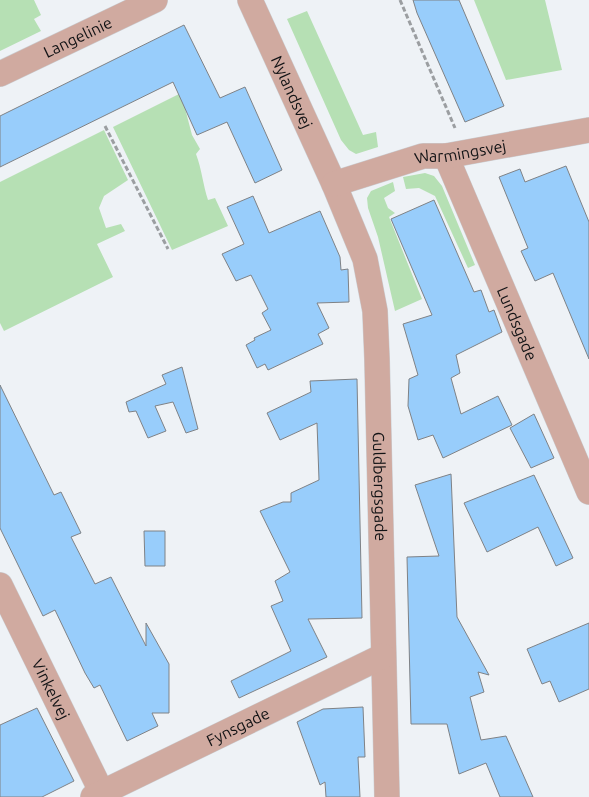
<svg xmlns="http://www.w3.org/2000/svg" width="589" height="797" font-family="Ubuntu,sans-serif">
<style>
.green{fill:#b6e0b4}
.building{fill:#98cdfb;stroke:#7f8286}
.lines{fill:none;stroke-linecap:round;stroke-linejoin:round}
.minor-casing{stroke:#cbced2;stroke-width:26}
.path{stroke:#9b9ea1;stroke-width:3;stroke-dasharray:5 2.5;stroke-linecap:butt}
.minor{stroke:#d0aaa0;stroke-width:25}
.labels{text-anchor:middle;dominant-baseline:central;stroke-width:4.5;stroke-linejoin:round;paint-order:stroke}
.street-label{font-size:16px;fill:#121315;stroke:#fff}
</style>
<rect width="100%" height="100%" fill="#eef2f6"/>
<path class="green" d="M0,0H34L41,15L34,19L41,31L0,51Z
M474,0H545L562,70L506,80Z
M307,11L363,135L376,132L378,147L356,154L349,150L341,140L287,19Z
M181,93L192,135L200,149L196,154C202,170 203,185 208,200L215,198L228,226L172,250L113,127Z
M104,130L128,180L104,196L99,208L106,228L121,224L125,231L97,244L113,277L4,331L0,323V182Z
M425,173L434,176L442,186L475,265L468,268L435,196L419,188L406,189L403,177Z
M393,182L395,191L384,198L388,208L395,213L389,217L422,299L395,311L378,237L368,208L367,198L371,191Z"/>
<path class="building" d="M413,0H459L504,106L465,122L417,13Z
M184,25L220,98L245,87L282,170L255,183L227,122L197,135L173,82L0,167V116Z
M566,166L589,222V359L553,273L535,281L521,251L528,248L499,177L520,169L525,182Z
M253,196L269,233L320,211L340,257L341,270L348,269L349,302L317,303L329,328L318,334L323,344L268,370L265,364L257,368L246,345L255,340L254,338L271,330L262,313L268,309L251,275L236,281L222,254L244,244L227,207Z
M434,200L474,292L481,290L489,312L494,310L502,332L456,355L460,373L451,378L461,414L498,396L512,425L443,458L433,435L418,440L408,406L409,379L418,375L403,324L432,315L391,219Z
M182,367L198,429L186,433L173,402L155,406L166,431L148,438L136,411L129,412L126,402L166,384L162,375Z
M357,379L362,618L308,619L327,657L239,698L231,681L291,651L271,606L283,601L275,581L290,572L260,511L283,502H291V493L319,480L317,423L280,440L267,413L311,392L310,381Z
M0,385L54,495L61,492L81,533L71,537L95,584L111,577L146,646V623L169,664V713H152L158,726L127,741L100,685L94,688L85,673L55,610L43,616L0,528Z
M534,414L554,458L531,468L510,428Z
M451,474L457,617L489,675L478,672L484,692L470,697L481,740L506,736L533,797H500L486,763L459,774L447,724H411L407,557L439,556L415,485Z
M534,475L573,558L556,566L538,527L487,552L464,503Z
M144,531H165V566H145Z
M589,623V689L559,702L550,681L542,684L527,649Z
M363,707L365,757H358L360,797H326L325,782L320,785L297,722L323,709Z
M37,708L74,781L42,797H0V725Z"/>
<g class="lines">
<defs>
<g id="minor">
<path id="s1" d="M250,0L334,184L365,259L375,311L377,359L387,797"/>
<path id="s2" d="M0,74L155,0"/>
<path id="s3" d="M446,156L589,492"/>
<path id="s4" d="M334,184L423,156H446L589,130"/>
<path id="s5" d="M0,585L102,793"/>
<path id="s6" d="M93,797L383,656"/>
</g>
</defs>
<use href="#minor" class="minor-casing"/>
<path class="path" d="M400,0L455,128
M105,126L168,249"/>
<use href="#minor" class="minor"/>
</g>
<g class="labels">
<g class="street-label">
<text stroke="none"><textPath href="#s2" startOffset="86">Langelinie</textPath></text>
<text stroke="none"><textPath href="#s1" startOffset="101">Nylandsvej</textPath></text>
<text stroke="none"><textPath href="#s4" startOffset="131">Warmingsvej</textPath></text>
<text stroke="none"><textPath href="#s3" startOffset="182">Lundsgade</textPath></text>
<text stroke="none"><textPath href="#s1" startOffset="512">Guldbergsgade</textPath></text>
<text stroke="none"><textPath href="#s5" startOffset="116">Vinkelvej</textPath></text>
<text stroke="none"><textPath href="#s6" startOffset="161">Fynsgade</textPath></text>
</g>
</g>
</svg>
